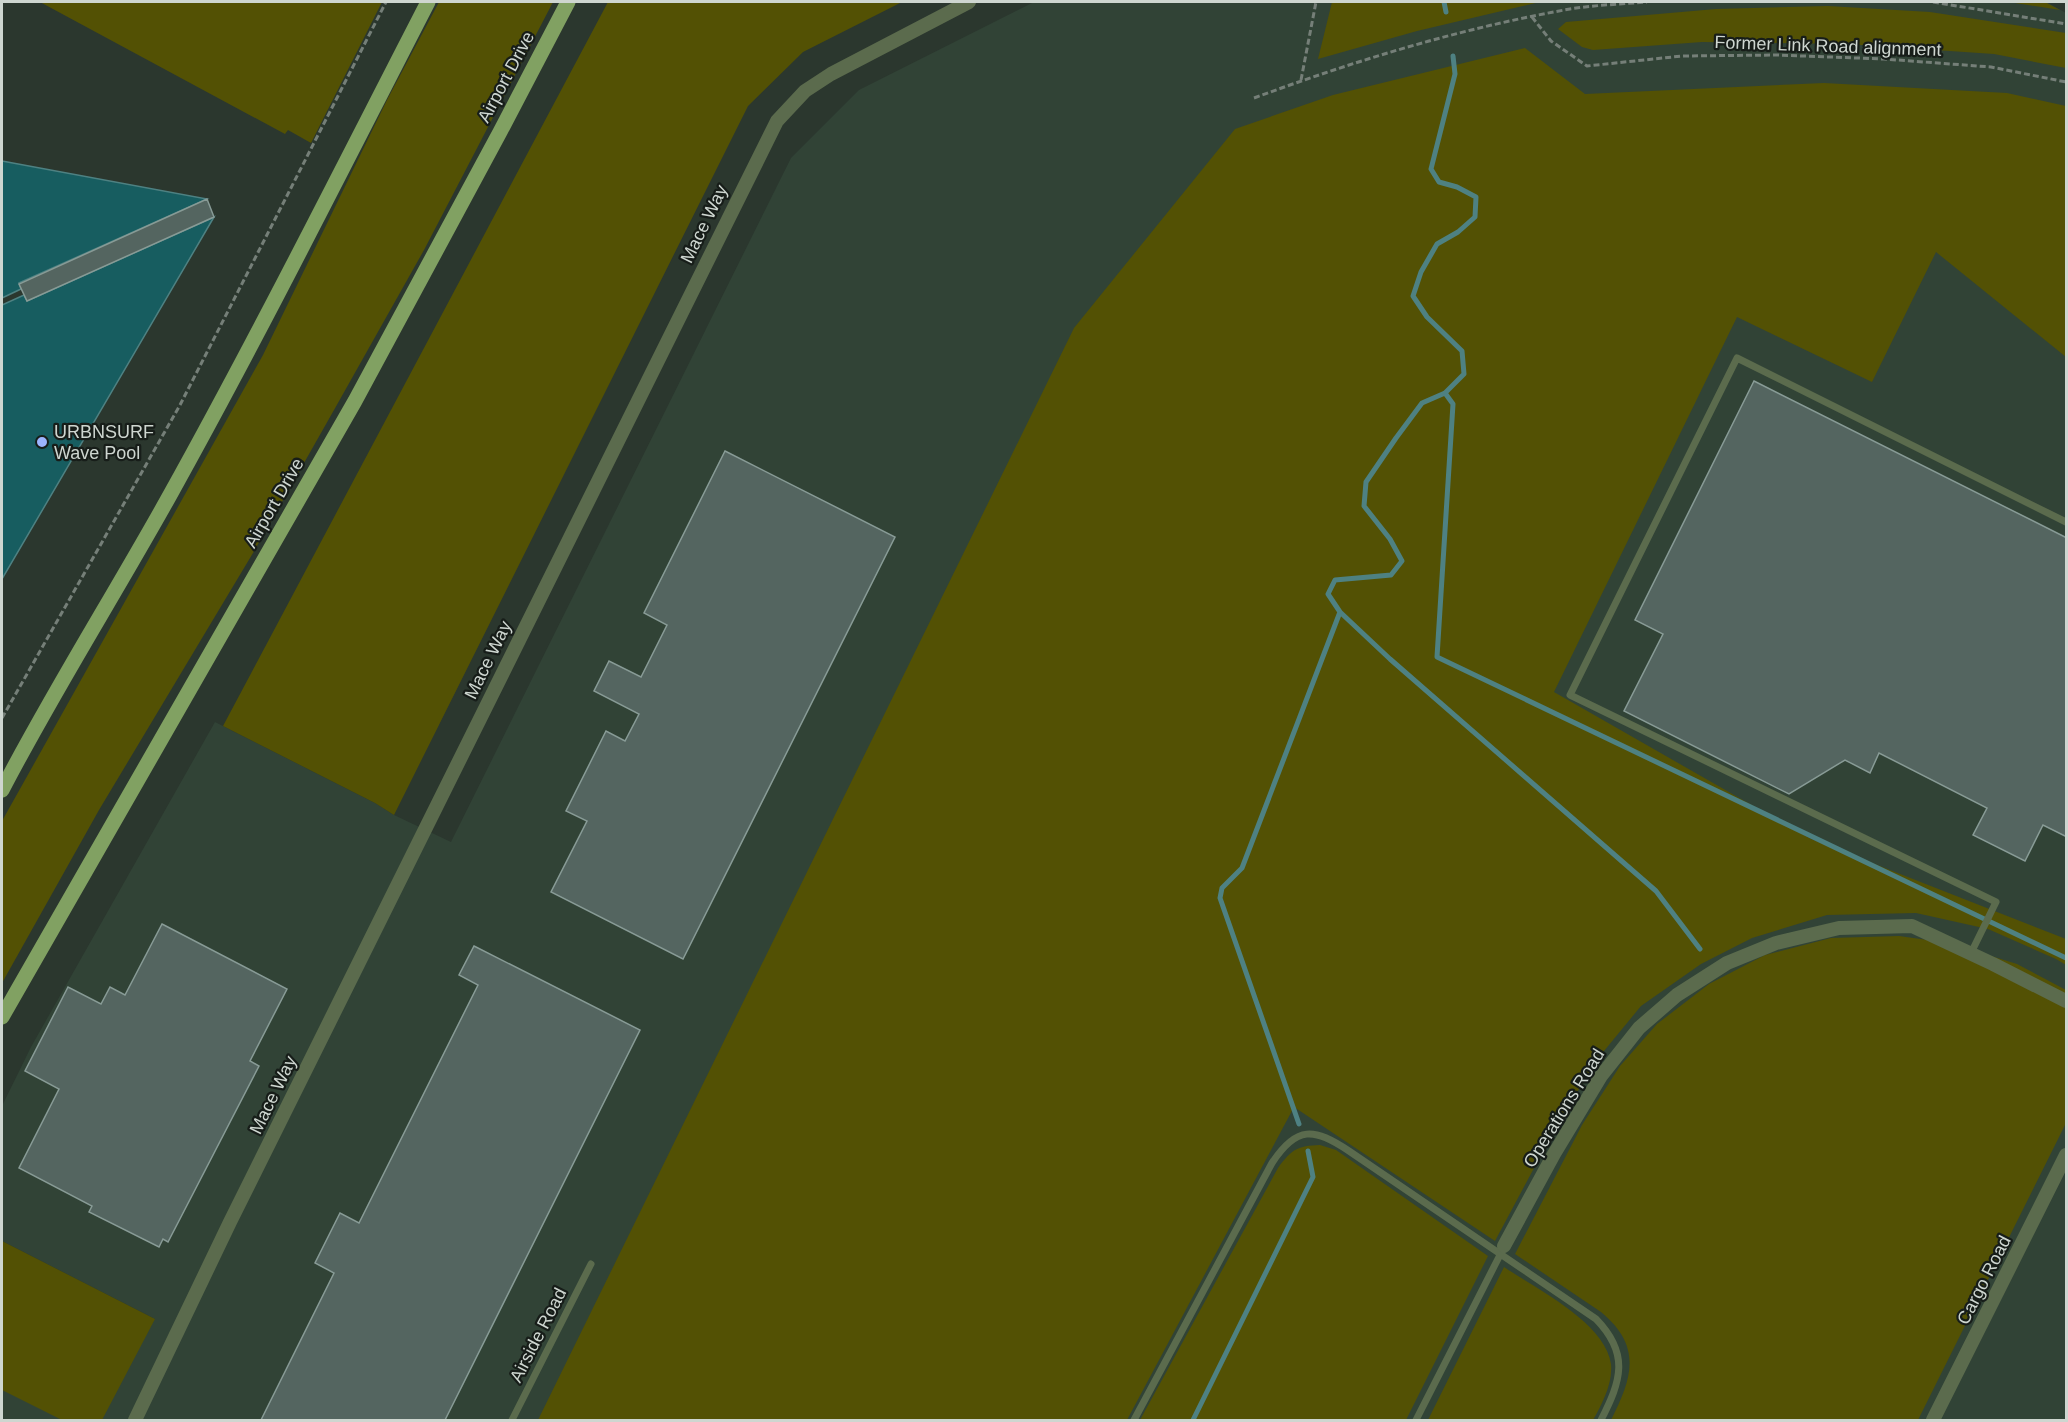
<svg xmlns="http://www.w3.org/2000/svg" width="2068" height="1422" font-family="Arial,sans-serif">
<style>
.built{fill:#314336}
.green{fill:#535104}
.water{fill:#175d60;stroke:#4e8182;stroke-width:1.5}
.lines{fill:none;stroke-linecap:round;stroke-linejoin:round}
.stream{stroke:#4e8182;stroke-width:5}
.building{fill:#546560;stroke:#889b96;stroke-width:1.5}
.path{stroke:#757f78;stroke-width:3;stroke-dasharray:6 3;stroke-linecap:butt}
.lane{stroke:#5b6b4d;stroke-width:7}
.street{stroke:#5b6b4d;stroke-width:14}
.primary{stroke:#81a162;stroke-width:15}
.poi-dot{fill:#9cb4fd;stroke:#171d19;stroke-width:2}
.labels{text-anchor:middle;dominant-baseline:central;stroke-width:4.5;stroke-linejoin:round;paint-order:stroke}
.street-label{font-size:18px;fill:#ced6d0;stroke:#171d19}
.poi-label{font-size:18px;fill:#ced6d0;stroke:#171d19;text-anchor:start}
</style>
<rect width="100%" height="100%" fill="#2b372e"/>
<path class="built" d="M1034,2H2046L2066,13V1420H2V1275L155,1319L2,1241V1106L31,1047L215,722L375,803L394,815L451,842L791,158L859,90Z"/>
<path class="green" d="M40,2H382L311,143L288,130L285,134Z
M439,2H553L424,250L334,410L253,553L99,810L2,983V821L263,355L387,100Z
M608,2H902L803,52L748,106L394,815L375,803L223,726Z
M1332,2H1540L1417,31L1318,59Z
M2009,2H2045L2060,10Z
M1828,6L1930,12L2066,33V68L1994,54L1846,44L1702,42L1593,50L1582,47L1558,29L1566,22L1716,9Z
M1525,48L1585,94L1824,83L2007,93L2066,106V357L1936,252L1872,382L1737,317L1554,692L1811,839L2066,939V965L2056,959L1988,929L1916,913L1827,915L1752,938L1701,964L1641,1006L1604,1051L1564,1112L1495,1241L1294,1107L1127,1420H538L1074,328L1235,129L1333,95Z
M1899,936L1949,943L2017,964L2066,990V1123L1918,1420H1611C1632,1378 1643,1347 1601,1312L1515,1254L1582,1125L1620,1066L1657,1024L1709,984L1765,955L1831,938Z
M1320,1145L1336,1150L1488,1256L1406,1420H1140L1278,1168C1292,1149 1297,1146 1320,1145Z
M2,1241L155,1319L102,1420H62L2,1390Z
M1504,1267C1536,1289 1605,1322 1611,1364C1613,1383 1602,1404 1593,1420H1428Z"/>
<path class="water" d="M2,161L207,199L19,283L21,289L2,298Z
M214,217L2,579V305L24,295L27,301Z"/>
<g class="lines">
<path class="stream" d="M1444,2L1446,12
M1445,393L1453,404L1437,657L2066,958
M1340,612L1390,659L1656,891L1700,949
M1299,1124L1220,898L1222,888L1242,868L1340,612L1328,594L1335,580L1391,575L1402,561L1390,539L1364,506L1366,482L1396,438L1422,403L1445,393L1464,374L1462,351L1427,317L1413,296L1421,272L1437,244L1458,232L1475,217L1476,197L1457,187L1439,182L1431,169L1455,74L1453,56
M1193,1420L1313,1177L1308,1151"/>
</g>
<path class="building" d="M207,199L214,217L27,301L19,284Z
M1754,381L2067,538V837L2043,825L2025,861L1973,835L1987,808L1879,753L1870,773L1845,760L1789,794L1624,711L1663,634L1635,620Z
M725,451L895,537L683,959L551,892L587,821L566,811L606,731L625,741L639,714L594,691L609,661L641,677L667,625L644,613Z
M162,924L287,989L250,1061L259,1066L168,1242L163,1239L159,1247L89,1212L92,1206L19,1168L59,1089L25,1071L68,987L101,1004L110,987L125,995Z
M474,946L640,1030L445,1420H261L334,1273L315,1263L340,1213L359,1223L478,985L459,975Z"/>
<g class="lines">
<path class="path" d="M1933,2L2066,24
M1532,17L1551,41L1587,66L1682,56L1776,55L1884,59L1991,67L2066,82
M1301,80L1316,2
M1254,98C1357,60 1462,28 1570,9C1595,5 1622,4 1647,2
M2,718L180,405L386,2"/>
<path class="lane" d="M1971,953L1996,902L1570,695L1737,358L2066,522
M512,1420L591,1264
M1134,1420L1272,1163C1297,1125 1314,1128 1349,1151L1596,1319C1630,1354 1621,1381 1601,1420
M1416,1420L1502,1251"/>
<path class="street" d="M1504,1246L1554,1154L1601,1076L1639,1028L1677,995L1727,963L1776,943L1839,928L1912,926L1993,964L2066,1001
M135,1420L230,1222L777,121L805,91L831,74L969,2
M1933,1420L2066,1155"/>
<path class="primary" d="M2,790C54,690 115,594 170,495C260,333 343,167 428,2
M2,1017L355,401L500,132L568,2"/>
</g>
<circle class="poi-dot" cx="42" cy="442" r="6"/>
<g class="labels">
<g class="street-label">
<text transform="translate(1828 46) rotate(2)">Former Link Road alignment</text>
<text transform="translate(506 77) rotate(-62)">Airport Drive</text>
<text transform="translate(704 224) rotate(-64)">Mace Way</text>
<text transform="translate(274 503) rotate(-60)">Airport Drive</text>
<text transform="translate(488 660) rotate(-64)">Mace Way</text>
<text transform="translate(273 1095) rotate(-64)">Mace Way</text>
<text transform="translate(1564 1108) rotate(-58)">Operations Road</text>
<text transform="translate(1984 1280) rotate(-63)">Cargo Road</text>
<text transform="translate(538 1335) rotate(-63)">Airside Road</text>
</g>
<g class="poi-label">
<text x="54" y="432">URBNSURF<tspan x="54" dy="21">Wave Pool</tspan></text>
</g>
</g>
<rect width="2068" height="1422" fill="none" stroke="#ced6d0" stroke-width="6"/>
</svg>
